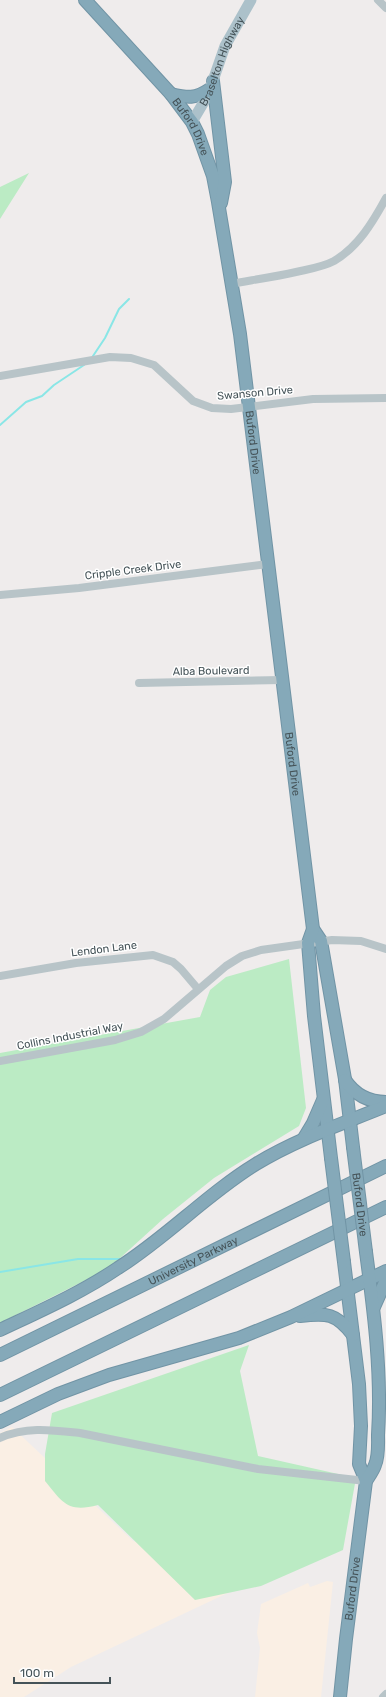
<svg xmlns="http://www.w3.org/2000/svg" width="386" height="1697" font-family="Rubik,sans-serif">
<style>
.commercial{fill:#faefe4}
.green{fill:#bbebc4}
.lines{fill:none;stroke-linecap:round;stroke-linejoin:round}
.stream{stroke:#8ae6e6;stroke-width:2}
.highway-casing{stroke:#7194a5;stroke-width:14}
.minor{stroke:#b8c4c8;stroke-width:8}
.major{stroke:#acc1ca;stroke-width:11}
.highway{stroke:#85a9b9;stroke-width:12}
.highway-bridge-casing{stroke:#7194a5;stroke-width:14;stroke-linecap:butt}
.highway-bridge{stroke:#85a9b9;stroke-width:12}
.labels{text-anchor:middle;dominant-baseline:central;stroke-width:3;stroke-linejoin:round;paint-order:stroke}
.street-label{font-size:11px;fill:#455358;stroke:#fff}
</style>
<rect width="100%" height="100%" fill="#efecec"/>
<path class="commercial" d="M12,1427L133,1541L253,1581L71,1667L24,1697H0V1433Z
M327,1581L333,1582L321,1697H255L260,1648L257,1633L261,1604L308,1583L310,1587Z"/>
<path class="green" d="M29,173L0,219V187Z
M289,959L306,1108L299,1126L214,1178L163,1219L108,1269L0,1323V1053L200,1017L210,990L226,977Z
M249,1345L240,1371L258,1456L356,1478L343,1550L261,1586L195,1600L98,1505C68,1513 63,1503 45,1481V1454L52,1413Z"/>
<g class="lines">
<path class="stream" d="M93,356L105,338L119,309L129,299
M0,425L26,402L42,396L54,385L84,365
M0,1272L78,1259H121"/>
<defs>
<g id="highway">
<path id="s2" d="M85,0L171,94L192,122L198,134L213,176L218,202L240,334L313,929L321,941L345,1079L353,1147"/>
<path d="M213,81L225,182L221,203"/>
<path d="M171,94C188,98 195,99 210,89"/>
<path d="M313,929L308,943L314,1016L331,1158"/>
<path d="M345,1080C355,1095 368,1102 386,1102"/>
<path d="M304,1138L313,1123L323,1100"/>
<path d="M344,1262L359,1384L361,1426L359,1464L366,1481"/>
<path d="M374,1307L386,1280"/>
<path d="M300,1316C327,1313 336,1313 353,1335"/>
<path d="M0,1330C40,1311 81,1293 118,1268C167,1237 207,1194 256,1164C297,1139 342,1124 386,1106"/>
<path id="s3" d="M0,1355L386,1166"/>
<path d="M0,1395L386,1207"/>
<path d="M0,1422L58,1394L109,1375L239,1338L291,1317L386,1271"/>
<path id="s4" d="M340,1697L346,1639L366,1481C369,1476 373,1471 375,1465C379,1456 378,1444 378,1435C382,1374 374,1312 366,1252"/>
</g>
</defs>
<use href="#highway" class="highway-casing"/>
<path class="minor" d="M378,0L386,8
M230,284C252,280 274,277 296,272C309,269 323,267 334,261C358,247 373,222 386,198
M0,376L110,357L131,358L154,365L193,401L212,408L231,409L313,399L386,398
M0,595L79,588L268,564
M139,683L282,680
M0,976L76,963L153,955L173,962L181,969L198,989
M0,1061L115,1040L141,1032L164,1019L226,966L242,956L261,950L332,940L361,941L386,949
M0,1438C25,1426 53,1430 80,1433L258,1469L366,1481
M383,1697L386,1694"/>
<path class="major" id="s1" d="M192,122L208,95L225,46L251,0"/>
<use href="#highway" class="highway"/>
<defs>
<g id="highway-bridge">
<path id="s5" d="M353,1147L366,1252"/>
<path d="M331,1158L344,1262"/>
</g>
</defs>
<use href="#highway-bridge" class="highway-bridge-casing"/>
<use href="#highway-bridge" class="highway-bridge"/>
</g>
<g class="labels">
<g class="street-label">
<text stroke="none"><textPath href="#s1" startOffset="68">Braselton Highway</textPath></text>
<text stroke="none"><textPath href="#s2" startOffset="166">Buford Drive</textPath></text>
<text transform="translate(255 393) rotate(-5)">Swanson Drive</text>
<text stroke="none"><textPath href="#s2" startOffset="490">Buford Drive</textPath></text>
<text transform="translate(133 570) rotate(-7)">Cripple Creek Drive</text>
<text transform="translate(211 671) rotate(-1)">Alba Boulevard</text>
<text stroke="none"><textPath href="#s2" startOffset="814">Buford Drive</textPath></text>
<text transform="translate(104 949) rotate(-7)">Lendon Lane</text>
<text transform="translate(70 1036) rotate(-11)">Collins Industrial Way</text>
<text stroke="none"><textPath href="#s5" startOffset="58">Buford Drive</textPath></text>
<text stroke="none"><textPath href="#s3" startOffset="215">University Parkway</textPath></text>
<text stroke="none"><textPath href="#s4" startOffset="109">Buford Drive</textPath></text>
</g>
</g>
<path d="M14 1677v6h96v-6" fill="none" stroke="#455358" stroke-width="2"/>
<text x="20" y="1677" font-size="12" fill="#455358" stroke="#ffffff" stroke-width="3" paint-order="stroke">100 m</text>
</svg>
